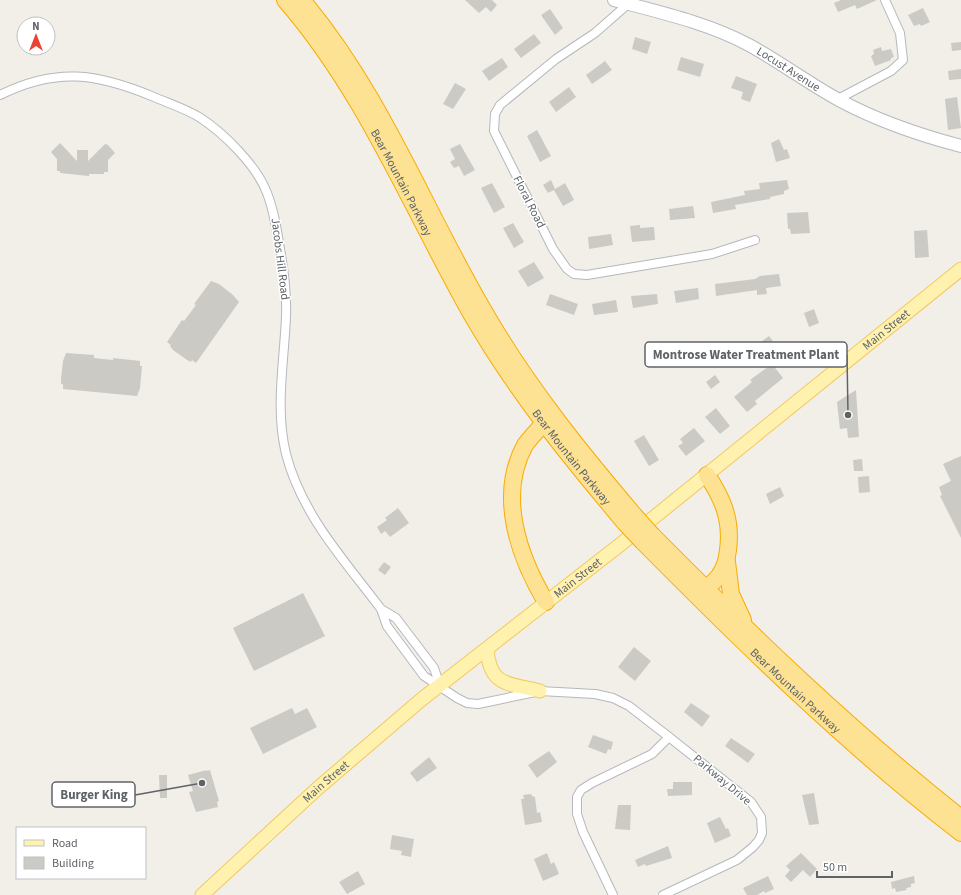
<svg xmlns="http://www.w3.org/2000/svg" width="961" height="895" font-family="'Source Sans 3',sans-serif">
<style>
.building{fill:#cccac5}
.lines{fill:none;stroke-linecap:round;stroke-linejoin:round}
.street-casing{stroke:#b5b8bc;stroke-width:10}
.secondary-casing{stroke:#b6babf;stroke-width:14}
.primary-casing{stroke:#f2c960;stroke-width:15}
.highway-casing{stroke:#f9ab00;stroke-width:18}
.street{stroke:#fff;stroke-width:8}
.secondary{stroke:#fff;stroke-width:12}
.primary{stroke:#fff2af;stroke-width:13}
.highway{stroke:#fde293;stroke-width:16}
.highway-bridge-casing{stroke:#f9ab00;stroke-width:18;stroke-linecap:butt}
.highway-bridge{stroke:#fde293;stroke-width:16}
.labels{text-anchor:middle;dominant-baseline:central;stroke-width:3;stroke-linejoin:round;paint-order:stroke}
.street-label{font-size:12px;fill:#5f6368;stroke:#fff}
.leader{fill:none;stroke:#5f6368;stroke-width:1.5}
.callout-dot{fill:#5f6368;stroke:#fff;stroke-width:1.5}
.callout{fill:#fff;stroke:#5f6368;stroke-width:1.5}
.callout-label{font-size:13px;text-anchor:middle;font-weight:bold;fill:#5f6368}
</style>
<rect width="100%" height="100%" fill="#f1efe8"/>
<path class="building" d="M465,0H492L497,5L491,12L486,7L479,13Z
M841,0H877L857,9L855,5L838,12L834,3Z
M923,8L930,22L921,26L920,24L914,26L908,15Z
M550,9L563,28L555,35L541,15Z
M534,34L541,43L521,58L514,49Z
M635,37L651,42L647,54L632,49Z
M961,42V50L952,51L951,43Z
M881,47L882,51L891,49L894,57L891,58V60L875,66L871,56L874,54L873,50Z
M681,57L704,64L700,77L677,70Z
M502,58L508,67L489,81L482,71Z
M605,61L612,70L592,84L586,75Z
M961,69V79L949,80L948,71Z
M736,76L757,84L750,102L741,99L743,92L731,88Z
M455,83L466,89L453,109L443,104Z
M569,87L576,97L556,112L549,102Z
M957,97L961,128L948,130L945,99Z
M537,130L551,156L540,162L527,136Z
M779,139L784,150L787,149L790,158L776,162L771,143Z
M60,143L77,161V150H88V161L105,144L108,145L115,153L108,160V172H104V174H89V176L60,173V171H57V159L51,152Z
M460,144L475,170L464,176L459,166L454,168L450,162L455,159L450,149Z
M551,180L555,189L565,183L574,200L563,206L554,190L548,193L543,185Z
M787,180L789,189L784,191V194L770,197V199L735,205L736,209L713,213L711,202L745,195L744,191L760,189L759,183Z
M492,183L505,207L494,213L481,188Z
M693,206L695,218L670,220L669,209Z
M808,212L810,233L791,234L790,229H788L787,213Z
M513,223L524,242L514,248L503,228Z
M640,225V228L654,227L655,240L632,242L630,226Z
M927,230L929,257L915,258L914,231Z
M611,234L613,245L589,249L588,237Z
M534,262L544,278L528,287L518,271Z
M779,274L781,286L766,288L767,294L757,295V290L716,296L715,284L755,279L760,276Z
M211,281L219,284L233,295L239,302L196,363L192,360L191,362L187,360L173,350L170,346L171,345L167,342L182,320L184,321L196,305L194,304Z
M698,288L699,299L676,303L674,291Z
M550,294L578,304L574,315L546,305Z
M657,294L658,304L633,308L631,296Z
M616,300L618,312L594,315L592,304Z
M814,309L819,323L809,327L804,313Z
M769,336L779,349L768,357L758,344Z
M66,353L94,355V358L113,360V358L140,361V366H142L140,388L137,396L63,389V384H61V379L63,361Z
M772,364L783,378L755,401L757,404L747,412L734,397L752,382L750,380Z
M715,375L720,382L711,389L706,382Z
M856,390L859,437L848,438L847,428L840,429L837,402Z
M716,408L730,426L720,434L705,417Z
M694,428L705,441L686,456L678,446L683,443L680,439Z
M644,435L659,460L649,466L634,441Z
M961,456V538L940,496L942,495L939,487L951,481L943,464Z
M862,459L863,471H854L853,460Z
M869,476L870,492L859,493L858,477Z
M780,487L784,496L770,504L766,494Z
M398,508L409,523L390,537L385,531L381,534L377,527L387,520L385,518Z
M384,562L391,567L385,575L378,570Z
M303,593L325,636L254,671L233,628Z
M634,647L651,661L635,681L618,667Z
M691,703L710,716L702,727L684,712Z
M292,708L295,714L307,708L317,727L263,754L250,728Z
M593,735L613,742L611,750L608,749L606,754L588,747Z
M731,738L755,754L748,763L725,746Z
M549,751L557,762L537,778L528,765Z
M429,757L437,768L417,782L410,773Z
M207,770V771L210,770L219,801L217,802L218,807L196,812L189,792L193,791L188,775Z
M159,775H167V798H160Z
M673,782H692V795L668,796L667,789H673Z
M814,793L819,824L809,825L802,795Z
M531,794L532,796L535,797L537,813L540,812L542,822L525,825L521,799H524L523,795Z
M618,805H631L630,830L615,829Z
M720,817L726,829L728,828L731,836L715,843L707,823Z
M392,835L414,839L411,857L401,855L402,851L390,849Z
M668,846L672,858L646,866L645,864L638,867L635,860Z
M547,853L551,864L554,862L559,874L543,881L534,859Z
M801,853L817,869L810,877L803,870L791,882L785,876L790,870L786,866Z
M358,871L365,884L347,894L339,882Z
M768,876L774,889L765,893L764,891L757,895H747L743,888Z
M914,876L915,883L911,884V887L906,888L907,890L896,892L895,888L892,889L891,882Z"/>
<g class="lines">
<defs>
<path id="street" d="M628,4L595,33L556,59L500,105L495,114L494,131L553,249L567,269L574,274L587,275L712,254L755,240
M0,95C56,67 97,73 154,97C168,103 186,109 199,117C224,133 257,166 267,193C274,211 277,230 280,249C284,271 287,294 286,317C284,363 275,409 286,454C302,515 344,560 381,609L387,626L424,676L457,698L467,703L478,704L540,691L595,694L613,698L629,706L669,737
M838,99L891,71L903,60L900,33L885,0
M381,609L396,618L434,668L440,686
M613,895L583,832L577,814V797L581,790L592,783L652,754L669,737L751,802L761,817L762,833L759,840L753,847L737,860L663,895"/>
<g id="secondary">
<path id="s1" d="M614,0C659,12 708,23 749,45C780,62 808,83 839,100C878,121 919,135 961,146"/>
</g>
<g id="primary">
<path d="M487,649C490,687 508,683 540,691"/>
<path id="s2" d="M202,895L318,788L422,699L621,544L961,269"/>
</g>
<g id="highway">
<path id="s3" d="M285,0C365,92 410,205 469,310C514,389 567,454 625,523"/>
<path d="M302,0C379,91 422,204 481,306C524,382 578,449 634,515"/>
<path d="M543,424C537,431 530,438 525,445C497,496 519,557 546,602"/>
<path d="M652,535C750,634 851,731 961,818"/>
<path id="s4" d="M643,542C744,644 847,745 961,833"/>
<path d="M727,562L731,594L743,620"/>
<path d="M706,589C710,585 715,581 719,576C725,568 727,559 728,550C732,520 723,499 707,475"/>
</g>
</defs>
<use href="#street" class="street-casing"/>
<use href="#secondary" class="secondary-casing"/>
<use href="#primary" class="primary-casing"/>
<use href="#highway" class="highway-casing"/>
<use href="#street" class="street"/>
<use href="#secondary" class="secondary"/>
<use href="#primary" class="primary"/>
<use href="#highway" class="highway"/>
<defs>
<path id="highway-bridge" d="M634,515L652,535
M625,523L643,542"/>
</defs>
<use href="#highway-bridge" class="highway-bridge-casing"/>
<use href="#highway-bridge" class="highway-bridge"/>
</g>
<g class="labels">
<g class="street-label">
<text stroke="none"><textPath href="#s1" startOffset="189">Locust Avenue</textPath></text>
<text stroke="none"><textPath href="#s3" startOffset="217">Bear Mountain Parkway</textPath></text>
<text transform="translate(529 202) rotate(63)">Floral Road</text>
<text transform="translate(280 259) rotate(83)">Jacobs Hill Road</text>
<text stroke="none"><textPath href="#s2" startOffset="888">Main Street</textPath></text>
<text stroke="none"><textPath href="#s3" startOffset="541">Bear Mountain Parkway</textPath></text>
<text stroke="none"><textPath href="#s2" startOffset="492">Main Street</textPath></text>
<text stroke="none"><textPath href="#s4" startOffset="213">Bear Mountain Parkway</textPath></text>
<text transform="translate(722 780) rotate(40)">Parkway Drive</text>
<text stroke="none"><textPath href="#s2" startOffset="168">Main Street</textPath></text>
</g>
</g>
<path class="leader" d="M848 415L847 355M202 783L135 795"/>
<g class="callout-dot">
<circle cx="848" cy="415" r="4"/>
<circle cx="202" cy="783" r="4"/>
</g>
<g class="callout">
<rect x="645" y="342" width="202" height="25" rx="4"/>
<rect x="52" y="782" width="83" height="25" rx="4"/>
</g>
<g class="callout-label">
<text x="746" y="359">Montrose Water Treatment Plant</text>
<text x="94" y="799">Burger King</text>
</g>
<rect x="16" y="827" width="130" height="52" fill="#ffffff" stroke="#bfc1c3"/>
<rect x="24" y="840" width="20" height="6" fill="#fff2af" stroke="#bfc1c3"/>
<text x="52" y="847" font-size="12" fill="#5f6368">Road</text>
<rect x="24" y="857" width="20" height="12" fill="#cccac5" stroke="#bfc1c3"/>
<text x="52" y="867" font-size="12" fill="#5f6368">Building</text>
<g transform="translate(36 36)"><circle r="19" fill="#ffffff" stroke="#bfc1c3"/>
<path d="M0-3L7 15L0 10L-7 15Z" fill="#ea4335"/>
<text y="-6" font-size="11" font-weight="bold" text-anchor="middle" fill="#5f6368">N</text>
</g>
<path d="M817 871v6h75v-6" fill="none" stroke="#5f6368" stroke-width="2"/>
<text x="823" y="871" font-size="12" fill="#5f6368" stroke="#ffffff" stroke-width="3" paint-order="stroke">50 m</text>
</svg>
